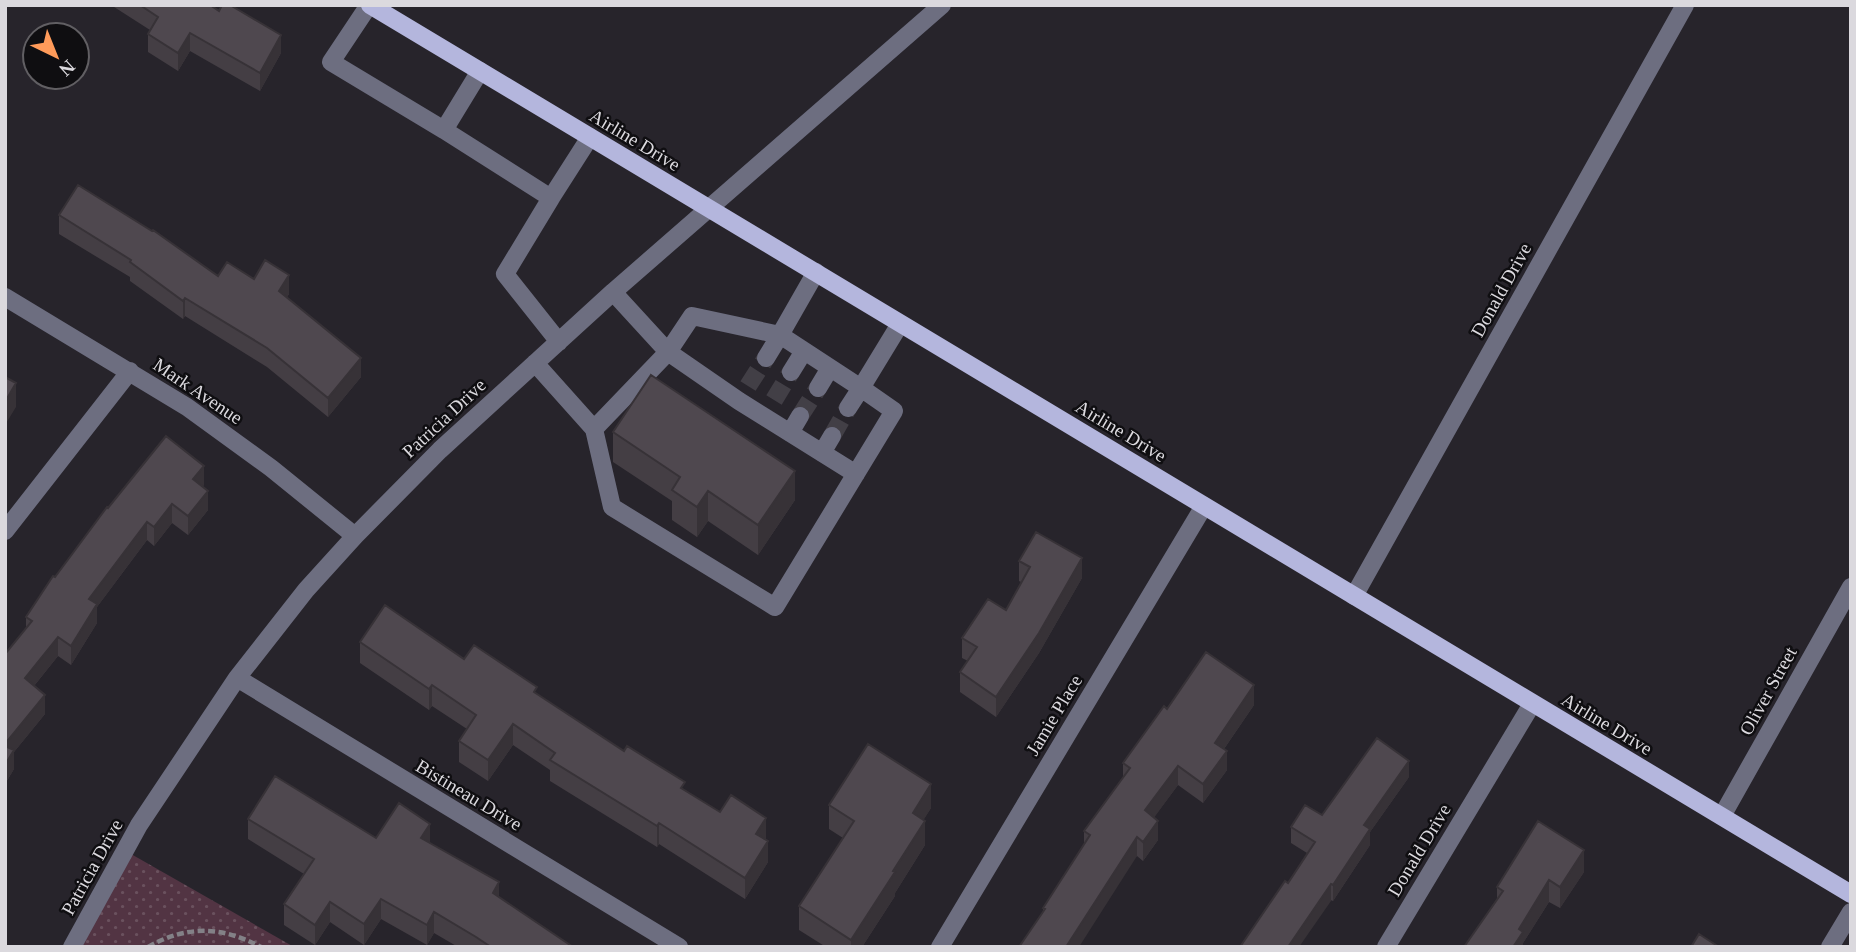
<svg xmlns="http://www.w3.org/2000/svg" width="1856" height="952" font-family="'Times New Roman',serif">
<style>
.grass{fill:url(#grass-dots)}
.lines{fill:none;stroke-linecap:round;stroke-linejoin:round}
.minor-tunnel{stroke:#423f46;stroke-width:18;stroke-dasharray:18 9;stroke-linecap:butt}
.path{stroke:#838187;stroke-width:4.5;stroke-dasharray:7 3.5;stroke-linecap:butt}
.minor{stroke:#6d6e80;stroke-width:18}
.major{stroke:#b4b6dd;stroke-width:18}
.wall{fill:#443e44}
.shaded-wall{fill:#373237}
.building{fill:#4f484f;stroke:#373237;stroke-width:2}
.labels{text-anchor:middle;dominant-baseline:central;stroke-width:5;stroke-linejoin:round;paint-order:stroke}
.street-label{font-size:19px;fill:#dbd9de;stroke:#0f0e11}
</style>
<defs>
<pattern id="grass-dots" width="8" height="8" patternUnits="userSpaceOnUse" patternTransform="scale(1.75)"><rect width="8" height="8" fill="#523443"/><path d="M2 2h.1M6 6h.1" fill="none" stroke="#6a515e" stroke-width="1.8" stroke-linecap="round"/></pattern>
</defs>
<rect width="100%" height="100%" fill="#27242b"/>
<path class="grass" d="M124,850L294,947H78Z"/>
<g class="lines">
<path class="minor-tunnel" d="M748,386L766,358
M774,400L791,372
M800,416L818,388
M832,436L848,408"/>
<path class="path" d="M148,947C187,925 222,926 261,947"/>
<path class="minor" d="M369,5L331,62L444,130L551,198L505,274L559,342
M444,130L480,71
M551,198L590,137
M816,272L780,335L861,388L900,324
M5,297L187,407L271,468L355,536
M766,358L780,335L692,316L668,352L739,401L856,474
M535,363L594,429L668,352L613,292
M791,372L804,351
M818,388L830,368
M594,429L612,507L775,607L894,411L861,388L848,408
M790,433L800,416
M822,453L832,436
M5,531L130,371
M1354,596L1685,5
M237,678L679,947
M1722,816L1851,587
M72,947L139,825L237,678L306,590L355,536L440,450L613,292L942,5
M940,947L1204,506
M1386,947L1532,704
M1830,947L1851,912"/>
<path class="major" d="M370,5L1851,894"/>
</g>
<path class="wall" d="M111,5H210L281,53L260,91L190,51L178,71L148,52V34L150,30Z
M59,215L218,276L254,279L289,294L287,297L361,377L328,417L267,367L185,316L183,319L130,281V277L59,234Z
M613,432L795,500L758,555L708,521L697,537L672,520V501L613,462Z
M204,485L203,486L208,510L188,535L172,523L154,546L147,540L97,607V623L71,665L58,656L34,686L45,714L14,752V769L5,784V654L26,629V617L108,508Z
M1019,561L1082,578L1039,653L996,717L960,692V672L968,661L962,658V638L1006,610L1021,582L1019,581Z
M360,642L464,659L537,694L685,791L766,839L768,862L745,899L659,844L657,847L550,781V770L513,745L488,781L459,762V741L467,729L432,706L429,710L360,663Z
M1254,705L1224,749L1227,770L1203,803L1178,785L1154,817L1158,840L1143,861L1137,856L1043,912V908L1084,844V831L1123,778V763L1167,709Z
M1409,777L1370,832V845L1333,901L1288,883L1307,853L1291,843V827L1322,815Z
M829,805L931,808L923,820L925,845L895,893V896L862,947H826L799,930V906L843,838L829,829Z
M248,819L376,838L430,843L499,898L573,947H458L434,933L427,945L381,919L364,945L330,922L315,945L284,925V904L304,874L248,839Z
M1584,872L1560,908L1549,902L1523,943V947L1497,900V887Z"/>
<path class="shaded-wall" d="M190,33V51L178,71V53Z
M281,35V53L260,91V73Z
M289,275V294L279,310V291Z
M185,298V316L183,319V301Z
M361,358V377L328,417V398Z
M16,383V407L5,425V402Z
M204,466V485L193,498V479Z
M795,471V500L758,555V525Z
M208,491V510L188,535V516Z
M708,491V521L697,537V507Z
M172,504V523L154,546V527Z
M147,522V540L97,607V623L71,665V646L89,599Z
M1082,558V578L1039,653L996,717V697Z
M58,637V656L25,697V678Z
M432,685V706L429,710V689Z
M1254,685V705L1215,762V743Z
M45,695V714L14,752V769L5,784V744Z
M513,724V745L488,781V760Z
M1227,751V770L1203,803V784Z
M1409,761V777L1370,832V845L1333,901V885L1364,825Z
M1178,766V785L1145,830V810Z
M931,784V808L913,837V813Z
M766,818V839L756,855V834Z
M925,821V845L895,893V896L862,947H851V940Z
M1158,821V840L1143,861V842Z
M659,823V844L657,847V826Z
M430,824V845L421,838Z
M1137,837V856L1079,947H1066Z
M768,841V862L745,899V878Z
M1584,850V872L1560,908V887Z
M1549,880V902L1523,943V947H1513L1519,929Z
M499,882V903L493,893Z
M1331,884V901L1299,947H1288Z
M381,899V919L364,945V924Z
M330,902V922L315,945V925Z
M434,912V933L427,945V925Z"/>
<path class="building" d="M140,5H210L219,11L222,5H230L281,35L260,73L190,33L178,53L148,34L158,17Z
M78,185L152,231L153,230L218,276L227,262L254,279L265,260L289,275L279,291L361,358L328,398L267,348L185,298L183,301L130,262L131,260L59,215Z
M651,375L795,471L758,525L708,491L697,507L672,490L680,477L613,432Z
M5,377L16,383L5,402Z
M166,436L204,466L193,479L208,491L188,516L172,504L154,527L147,522L89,599L97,604L71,646L58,637L25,678L45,695L5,744V654L32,621L26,617L53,576L55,577L107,507L108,508Z
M1036,532L1082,558L1039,633L996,697L960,672L977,647L962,638L988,599L1006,610L1030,567L1019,561Z
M385,605L464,659L474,645L537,687L534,692L624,751L627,746L685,782L681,788L720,812L731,795L766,818L756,834L768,841L745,878L659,823L657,826L550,760L555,753L513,724L488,760L459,741L476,715L432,685L429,689L360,642Z
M1206,652L1254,685L1215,743L1227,751L1203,784L1178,766L1145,810L1158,821L1143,842L1137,837L1066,947H1019L1045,909L1043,908L1090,835L1084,831L1130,768L1123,763L1164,706L1167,709Z
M1377,738L1409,761L1364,825L1370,829L1333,885L1331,884L1288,947H1240L1285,881L1288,883L1315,842L1291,827L1305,805L1322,815Z
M868,744L931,784L913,813L925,821L893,871L895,872L851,940L799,906L854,821L829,805Z
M5,746L14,750L5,765Z
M275,776L376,838L399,803L430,824L421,838L499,882L493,893L573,947H491L476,937L434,912L427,925L381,899L364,924L330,902L315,925L284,904L314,859L248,819Z
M1538,821L1584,850L1560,887L1549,880L1519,929L1523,932L1513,947H1464L1503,891L1497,887Z
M1699,934L1719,947H1691Z"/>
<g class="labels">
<g class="street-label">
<text transform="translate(635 140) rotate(31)">Airline Drive</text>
<text transform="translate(1501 290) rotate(-61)">Donald Drive</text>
<text transform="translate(198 391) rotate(34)">Mark Avenue</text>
<text transform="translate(444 418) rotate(-43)">Patricia Drive</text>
<text transform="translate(1121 431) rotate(31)">Airline Drive</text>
<text transform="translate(1768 691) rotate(-61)">Oliver Street</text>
<text transform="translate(1054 715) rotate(-59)">Jamie Place</text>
<text transform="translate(1607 724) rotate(31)">Airline Drive</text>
<text transform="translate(469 795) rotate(31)">Bistineau Drive</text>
<text transform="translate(1419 850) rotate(-59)">Donald Drive</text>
<text transform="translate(92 867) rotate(-61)">Patricia Drive</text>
</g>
</g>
<rect width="1856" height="952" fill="none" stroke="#dbd9de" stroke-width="14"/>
<g transform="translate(56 56) rotate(137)"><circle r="33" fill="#0f0e11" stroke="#615f63" stroke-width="2"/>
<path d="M0-5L12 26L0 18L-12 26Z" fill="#ff9b5a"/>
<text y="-10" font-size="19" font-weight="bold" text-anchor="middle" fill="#dbd9de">N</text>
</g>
</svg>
